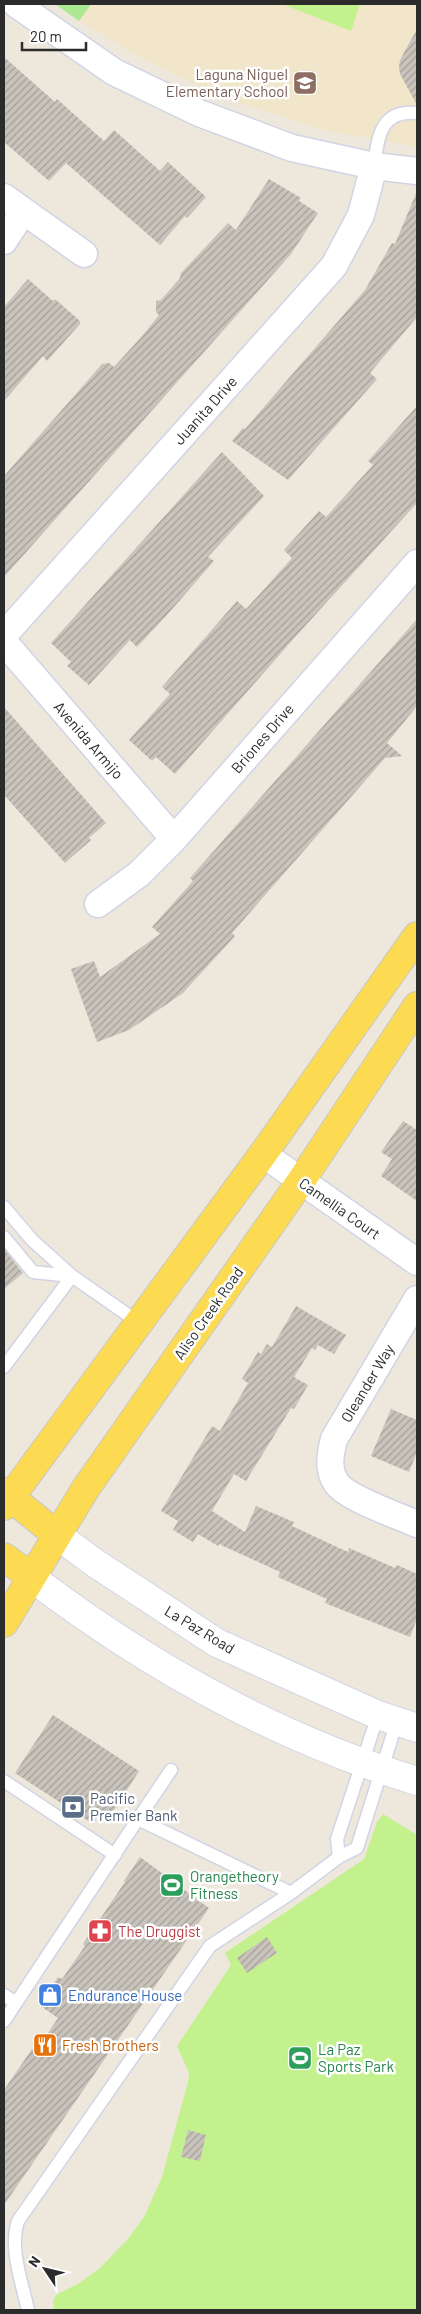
<svg xmlns="http://www.w3.org/2000/svg" width="421" height="2314" font-family="Barlow,sans-serif">
<style>
.education{fill:#f1e6ca}
.park{fill:#ade993}
.pitch{fill:#c3f18e}
.building{fill:url(#building-hatch)}
.lines{fill:none;stroke-linecap:round;stroke-linejoin:round}
.lane-casing{stroke:#d1d4e5;stroke-width:15}
.street-casing{stroke:#d1d4e5;stroke-width:29}
.secondary-casing{stroke:#d1d4e5;stroke-width:30}
.primary-casing{stroke:#c8c8c8;stroke-width:30}
.lane{stroke:#fff;stroke-width:12}
.street{stroke:#fff;stroke-width:26}
.secondary{stroke:#fff;stroke-width:28}
.primary{stroke:#fcdb52;stroke-width:28}
.labels{text-anchor:middle;dominant-baseline:central;stroke-width:5;stroke-linejoin:round;paint-order:stroke}
.education-label{font-size:15px;fill:#785e54;stroke:#fff;text-anchor:end}
.street-label{font-size:15px;fill:#2b2b2b;stroke:#fff}
.service-label{font-size:15px;fill:#4e5e75;stroke:#fff;text-anchor:start}
.leisure-label{font-size:15px;fill:#27864d;stroke:#fff;text-anchor:start}
.health-label{font-size:15px;fill:#be3a42;stroke:#fff;text-anchor:start}
.shop-label{font-size:15px;fill:#366cbe;stroke:#fff;text-anchor:start}
.food-label{font-size:15px;fill:#c56008;stroke:#fff;text-anchor:start}
</style>
<defs>
<pattern id="building-hatch" width="6" height="6" patternUnits="userSpaceOnUse" patternTransform="scale(1.25)"><rect width="6" height="6" fill="#c9c4bb"/><path d="M-1 1l2-2M0 6l6-6M5 7l2-2" fill="none" stroke="#a39f98"/></pattern>
</defs>
<rect width="100%" height="100%" fill="#eee7dc"/>
<path class="education" d="M91,4H417V147L324,130L233,101L154,65L79,21Z"/>
<path class="park" d="M55,4H91L79,21Z"/>
<path class="pitch" d="M282,4H360L351,31Z
M383,1814L417,1835V2310H54L53,2301L57,2294L78,2284L99,2269L128,2239L144,2217L162,2177L188,2082L189,2073L177,2046L231,1965L225,1953L364,1859L377,1822Z"/>
<path class="building" d="M417,29V105L400,74L399,67L400,60Z
M4,57L55,102L57,99L104,141L114,130L160,171L168,162L206,197L187,218L185,216L160,245L66,163L49,181L4,142Z
M269,179L301,198L299,201L318,213L291,254L4,577V476L102,364L109,363L114,367L143,335L159,315L156,312V301L161,300L180,278L181,273L228,223L236,230Z
M417,191V317L370,373L377,379L288,480L232,441L243,428L245,429L365,290L392,243L395,244Z
M28,279L53,301L55,299L80,321V324L47,361L43,356L4,401V307Z
M417,406V503L296,636L175,774L156,757L152,761L129,740L170,694L162,687L237,601L246,609L292,558L284,550L319,511L326,517L373,465L368,461Z
M222,452L264,496L208,557L214,561L167,615L137,647L130,640L89,685L67,666L71,662L51,643Z
M417,619V706L387,743L402,756L385,758L232,933L235,936L183,993L129,1030L97,1042L71,969L94,961L100,977L160,934L152,927L193,881L190,878Z
M4,707L106,823L89,838L91,840L65,863L4,795Z
M403,1121L417,1130V1201L381,1176L392,1159L381,1152Z
M4,1249L23,1273L4,1289Z
M296,1306L346,1335L334,1354L318,1345L315,1350L312,1348L294,1377L308,1385L294,1409L291,1408L246,1481L234,1474L212,1511L245,1532L256,1506L294,1522L292,1526L348,1552L349,1548L395,1568L397,1565L417,1574V1619L410,1637L325,1603L327,1599L278,1577L280,1572L219,1544L218,1546L198,1534L193,1542L173,1530L178,1521L161,1511L212,1426L220,1431L248,1383L242,1379L258,1352L261,1354L267,1344L272,1347Z
M391,1409L417,1420V1452L409,1472L371,1456Z
M53,1715L139,1771L106,1823L97,1818L93,1824L15,1773Z
M140,1857L209,1908L4,2205V2090L32,2049L36,2051L58,2018L39,2005L58,1977L62,1979L85,1946L83,1944L125,1882L124,1881Z
M267,1937L277,1953L247,1973L237,1958Z
M188,2130L206,2135L200,2161L181,2157Z"/>
<g class="lines">
<defs>
<path id="lane" d="M374,166C378,138 380,109 417,113
M4,1207L32,1240L72,1276L138,1322
M4,1237L33,1272L72,1276
M4,1367L72,1276
M4,1781L115,1855
M138,1819L171,1770
M339,1857L337,1839L378,1715
M4,1995L16,2003
M4,2021L138,1819L291,1893L339,1857L357,1848L397,1721
M28,2310C22,2282 9,2249 18,2221L210,1946L291,1893"/>
<path id="street" d="M16,4L114,72L199,113L292,148L374,166L417,171
M4,197L84,254
M4,241L23,212
M4,635L334,266L361,215L374,166
M4,642L174,839
M98,904L139,874L174,839L417,563
M263,1154L417,1262
M417,1299L334,1439C330,1455 327,1470 337,1484C349,1499 399,1516 417,1524"/>
<path id="secondary" d="M57,1535L95,1563L217,1643L378,1715L417,1728
M31,1577C148,1666 277,1738 417,1781"/>
<path id="primary" d="M4,1492L57,1535
M4,1506L263,1154L417,936
M4,1557L31,1577
M4,1623L86,1488L301,1181L417,1006"/>
</defs>
<use href="#lane" class="lane-casing"/>
<use href="#street" class="street-casing"/>
<use href="#secondary" class="secondary-casing"/>
<use href="#primary" class="primary-casing"/>
<use href="#lane" class="lane"/>
<use href="#street" class="street"/>
<use href="#secondary" class="secondary"/>
<use href="#primary" class="primary"/>
</g>
<defs>
<symbol id="school-square" viewBox="-11 -11 22 22"><rect x="-9" y="-9" width="18" height="18" rx="4" fill="#8d6e63" stroke="#fff"/><path d="M0-5L7-2L0 1L-7-2ZM-4 1L0 2.5L4 1V4Q0 6-4 4Z" fill="#fff"/></symbol>
<symbol id="bank-square" viewBox="-11 -11 22 22"><rect x="-9" y="-9" width="18" height="18" rx="4" fill="#5c6f8a" stroke="#fff"/><path d="M-6-4H6V4H-6ZM0-2.3a2.3 2.3 0 1 0 0 4.6a2.3 2.3 0 1 0 0-4.6Z" fill="#fff"/></symbol>
<symbol id="stadium-square" viewBox="-11 -11 22 22"><rect x="-9" y="-9" width="18" height="18" rx="4" fill="#2e9e5b" stroke="#fff"/><path d="M0-5a6.5 5 0 1 0 0 10a6.5 5 0 1 0 0-10ZM-3.5-1.8h7v3.6h-7Z" fill="#fff"/></symbol>
<symbol id="pharmacy-square" viewBox="-11 -11 22 22"><rect x="-9" y="-9" width="18" height="18" rx="4" fill="#e0444e" stroke="#fff"/><path d="M-2-6h4v4h4v4h-4v4h-4v-4h-4v-4h4Z" fill="#fff"/></symbol>
<symbol id="shop-square" viewBox="-11 -11 22 22"><rect x="-9" y="-9" width="18" height="18" rx="4" fill="#3f7fe0" stroke="#fff"/><path d="M-5-2.5h2.3a2.7 3.5 0 0 1 5.4 0H5L5.5 6h-11ZM-1.5-2.5h3a1.5 2.3 0 0 0-3 0Z" fill="#fff"/></symbol>
<symbol id="restaurant-square" viewBox="-11 -11 22 22"><rect x="-9" y="-9" width="18" height="18" rx="4" fill="#e8710a" stroke="#fff"/><path d="M-5-6h1v4h1v-4h1v4h1v-4h1v5L-1.5 .5V6h-2V.5L-5-1ZM5-6V6H3V1.5H1.5Q1.5-4 5-6Z" fill="#fff"/></symbol>
</defs>
<g fill-rule="evenodd">
<use href="#school-square" x="291" y="69" width="28" height="28"/>
<use href="#bank-square" x="59" y="1793" width="28" height="28"/>
<use href="#stadium-square" x="158" y="1871" width="28" height="28"/>
<use href="#pharmacy-square" x="86" y="1917" width="28" height="28"/>
<use href="#shop-square" x="36" y="1981" width="28" height="28"/>
<use href="#restaurant-square" x="31" y="2031" width="28" height="28"/>
<use href="#stadium-square" x="286" y="2044" width="28" height="28"/>
</g>
<g class="labels">
<g class="education-label">
<text x="288" y="74">Laguna Niguel<tspan x="288" dy="17">Elementary School</tspan></text>
</g>
<g class="street-label">
<text transform="translate(205 410) rotate(-48)">Juanita Drive</text>
<text transform="translate(262 738) rotate(-49)">Briones Drive</text>
<text transform="translate(89 740) rotate(49)">Avenida Armijo</text>
<text transform="translate(340 1208) rotate(35)">Camellia Court</text>
<text transform="translate(208 1313) rotate(-55)">Aliso Creek Road</text>
<text transform="translate(367 1383) rotate(-59)">Oleander Way</text>
<text transform="translate(200 1629) rotate(31)">La Paz Road</text>
</g>
<g class="service-label">
<text x="90" y="1798">Pacific<tspan x="90" dy="17">Premier Bank</tspan></text>
</g>
<g class="leisure-label">
<text x="190" y="1876">Orangetheory<tspan x="190" dy="17">Fitness</tspan></text>
<text x="318" y="2049">La Paz<tspan x="318" dy="17">Sports Park</tspan></text>
</g>
<g class="health-label">
<text x="118" y="1931">The Druggist</text>
</g>
<g class="shop-label">
<text x="68" y="1995">Endurance House</text>
</g>
<g class="food-label">
<text x="62" y="2045">Fresh Brothers</text>
</g>
</g>
<rect width="421" height="2314" fill="none" stroke="#2b2b2b" stroke-width="10"/>
<g transform="translate(45 2269) rotate(305)" stroke="#ffffff" stroke-width="4" paint-order="stroke">
<path d="M0-4L9 19L0 12L-9 19Z" fill="#2b2b2b"/>
<text y="-8" font-size="14" font-weight="bold" text-anchor="middle" fill="#2b2b2b">N</text>
</g>
<path d="M22 42v8h64v-8" fill="none" stroke="#2b2b2b" stroke-width="2.5"/>
<text x="30" y="42" font-size="15" fill="#2b2b2b" stroke="#ffffff" stroke-width="4" paint-order="stroke">20 m</text>
</svg>
